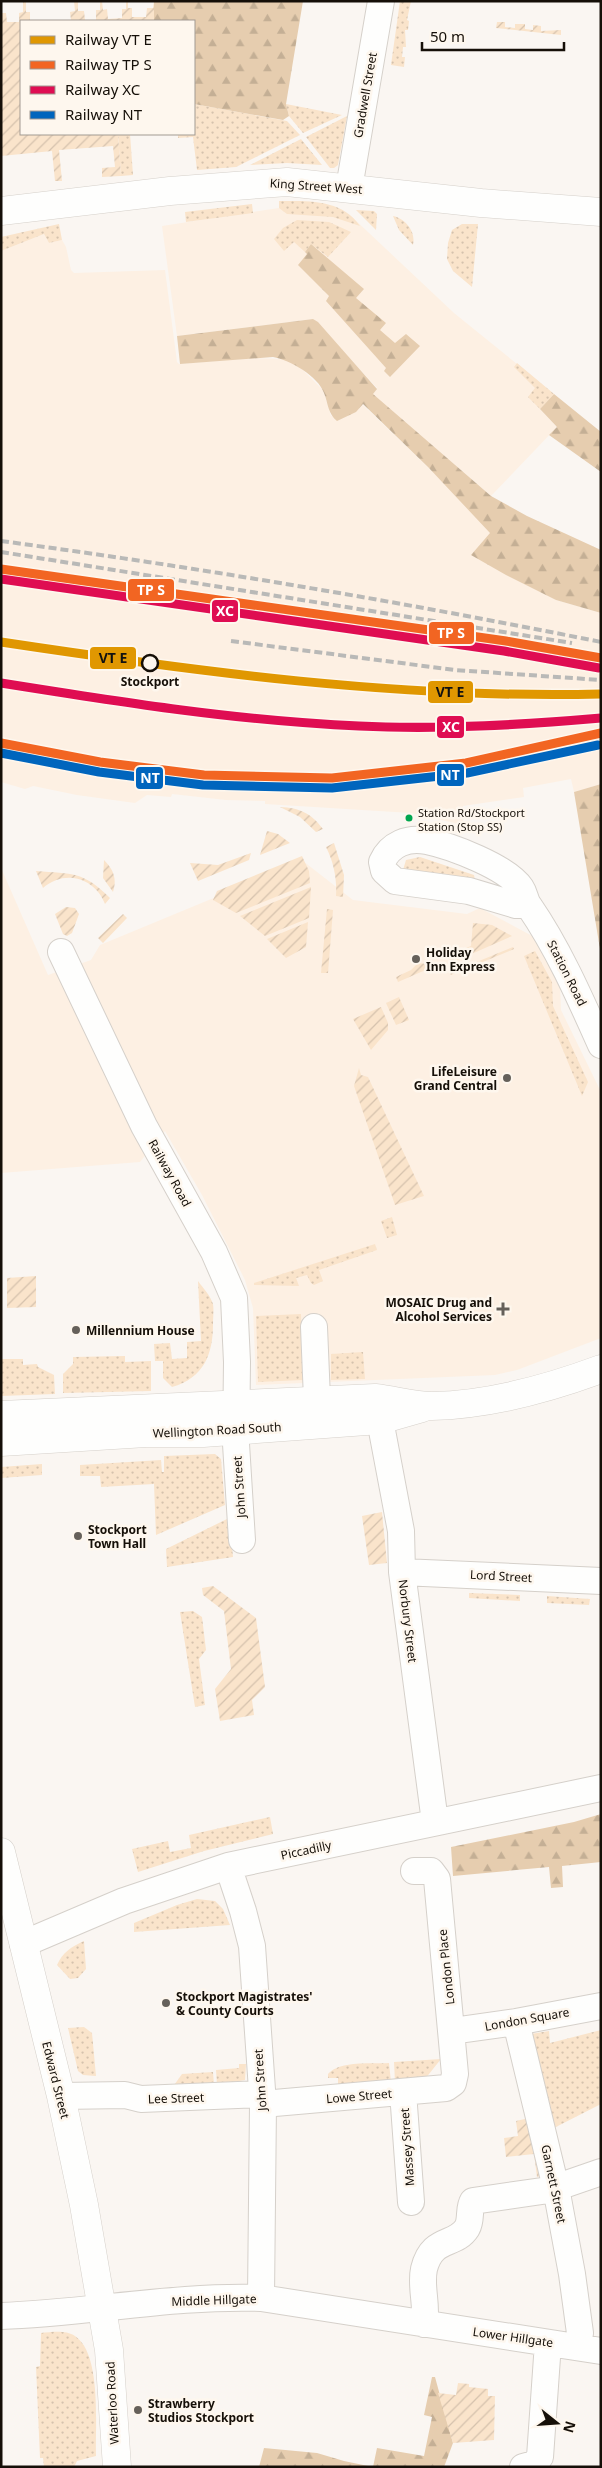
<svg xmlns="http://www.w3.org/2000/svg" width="602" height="2468" font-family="'Noto Sans',sans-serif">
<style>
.built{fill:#fdf0e3}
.grass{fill:url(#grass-dots)}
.forest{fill:url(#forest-firs)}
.garden{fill:url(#garden-furrows)}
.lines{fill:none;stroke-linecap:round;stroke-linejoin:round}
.minor-casing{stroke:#d5d0ca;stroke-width:28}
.major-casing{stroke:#d5d0ca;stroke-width:29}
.highway-casing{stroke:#d5d0ca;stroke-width:29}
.minor{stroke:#fefefd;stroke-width:26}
.major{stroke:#fefefd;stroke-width:28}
.highway{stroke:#fefefd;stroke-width:28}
.rail{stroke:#b9b9b7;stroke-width:4;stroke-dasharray:8 4;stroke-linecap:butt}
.rail-1-casing{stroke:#fef7ee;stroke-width:12}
.rail-2-casing{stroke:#fef7ee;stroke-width:12}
.rail-3-casing{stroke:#fef7ee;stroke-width:12}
.rail-4-casing{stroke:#fef7ee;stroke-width:12}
.rail-1{stroke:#e09701;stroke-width:9}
.rail-2{stroke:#f26522;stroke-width:9}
.rail-3{stroke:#df0d52;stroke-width:9}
.rail-4{stroke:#0065bd;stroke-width:9}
.stop-dot{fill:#fef7ee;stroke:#150f08;stroke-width:2.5}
.bus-dot{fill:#00a651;stroke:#fef7ee;stroke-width:2}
.poi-dot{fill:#65605a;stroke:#fef7ee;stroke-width:2}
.labels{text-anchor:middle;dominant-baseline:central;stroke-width:5;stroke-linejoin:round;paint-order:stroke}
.bus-label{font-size:11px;fill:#150f08;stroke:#fef7ee;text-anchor:start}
.street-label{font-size:12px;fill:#150f08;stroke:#fef7ee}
.stop-label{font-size:12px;font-weight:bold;fill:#150f08;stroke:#fef7ee}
.poi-label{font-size:12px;font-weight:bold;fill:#150f08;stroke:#fef7ee;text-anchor:start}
.line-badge{stroke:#fef7ee;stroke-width:2}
.badge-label{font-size:14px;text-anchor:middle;font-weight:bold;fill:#fff}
.pale-badge-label{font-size:14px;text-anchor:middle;font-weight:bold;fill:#111}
</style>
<defs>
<pattern id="grass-dots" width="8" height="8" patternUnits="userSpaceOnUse" patternTransform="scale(1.25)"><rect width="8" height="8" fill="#fae4cb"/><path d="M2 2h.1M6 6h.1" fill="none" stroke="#d5c2ad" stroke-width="1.8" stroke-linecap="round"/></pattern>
<pattern id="forest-firs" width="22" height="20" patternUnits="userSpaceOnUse" patternTransform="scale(1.25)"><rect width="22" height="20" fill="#e6cdaf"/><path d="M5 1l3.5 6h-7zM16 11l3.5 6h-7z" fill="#c4af95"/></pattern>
<pattern id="garden-furrows" width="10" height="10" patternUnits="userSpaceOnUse" patternTransform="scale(1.25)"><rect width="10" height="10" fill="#fae4cb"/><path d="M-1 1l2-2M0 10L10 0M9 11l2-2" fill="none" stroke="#d5c2ad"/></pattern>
</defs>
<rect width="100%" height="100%" fill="#faf6f2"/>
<path class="built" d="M279,208L351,216L454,313L554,394L540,409L557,427L491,496L372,394L377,388L313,319L177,336L162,226Z
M44,234L49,243L62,240L66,247L71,270L74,273L165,270L177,362L179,364L252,358L284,359L299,366L323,390L331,416L362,404L428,467L556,600L601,613V784L574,792L571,779L523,788L524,797L463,806V825L411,813L265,804V801L226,800L172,794L171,797L147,795L135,803L77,795L33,786L25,789L1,782V251Z
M303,861L353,900L467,914L480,908L536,938L560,984L561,1010L601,1092V1338L517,1370L495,1375L256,1385L253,1308L245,1280L202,1195L165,1131L140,1162L1,1173V868L48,975L91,960L100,945Z"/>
<path class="grass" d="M400,1H411L407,20L409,21L408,30H405L406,47H403L402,57H405L404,67L391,65Z
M194,104L287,121L300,135L236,167L197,170L193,137L178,138V134H194Z
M286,104L342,115L303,133L289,116Z
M347,116L338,165L334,168H330L306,137Z
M118,134H130L133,175L121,176Z
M301,139L322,165L287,163L250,165Z
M279,201C308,201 342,199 360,226L333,217L287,214L279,208Z
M252,204L253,213L186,222L185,212Z
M356,210L374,211L377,214L376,230Z
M393,216C406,219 416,232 413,245L399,230Z
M297,220L329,222L351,232L328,257L311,244L305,252L294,242L284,251L274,239L283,228Z
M59,224L62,240L49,243L44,234L1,251V237Z
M462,224H478L472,287L453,271L447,259L448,243L452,230Z
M517,363L554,394L540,409L528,397L535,388L514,367Z
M420,857L474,875L475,880L403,870L406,860Z
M535,951L552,982L553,1006L588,1082L582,1096L524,956Z
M392,1217L397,1235L387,1238L381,1221Z
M375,1244L377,1250L319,1270L323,1281L314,1285L311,1283L307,1275L296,1278L299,1286L254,1285V1283Z
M198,1281C203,1288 210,1295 213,1304C214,1310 213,1318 213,1324C213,1354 204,1378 172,1387L163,1378V1361H155L154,1344L170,1343L172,1359L187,1358V1342L201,1341Z
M301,1314L303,1380L258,1382L256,1316Z
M363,1352L365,1379L331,1380V1354Z
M125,1356V1362L151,1361V1391L63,1393V1374L73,1364V1357Z
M1,1359H23V1365L37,1364L38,1367L54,1375L55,1394L1,1396Z
M215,1454L221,1459L225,1505L156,1535L154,1484L101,1487L100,1476H80V1465L161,1460L162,1472H164V1456Z
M42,1464V1475L1,1478V1467Z
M229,1518L233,1557L167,1567L166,1549Z
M469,1593L520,1595V1601L469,1598Z
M547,1596L590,1599L589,1605L547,1603Z
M193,1611L202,1617L206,1650L199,1659L205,1705L195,1707L180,1612Z
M270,1817L273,1834L204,1851L138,1872L132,1849L168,1841L170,1852L191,1848L189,1835Z
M197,1899L215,1901L223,1909L230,1925L134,1932V1923L177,1905Z
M84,1941L86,1969L78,1978L70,1979L57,1965C63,1952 71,1947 84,1941Z
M84,2027L92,2033L96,2076L83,2075L78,2071L68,2028Z
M601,2030V2104L548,2131L525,2035L549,2031L550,2043Z
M441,2059L425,2079L395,2082L394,2062Z
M389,2063L391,2082L338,2087V2078H328V2074C340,2060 372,2064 389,2063Z
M239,2064H246L245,2080L217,2085L216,2070L239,2068Z
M213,2072L214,2085L172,2088L182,2074Z
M41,2333C52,2332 66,2330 75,2336C102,2354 95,2426 96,2456L77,2461L74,2467H44L43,2458H40L36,2367L40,2366Z"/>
<path class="forest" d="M303,1L286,104L289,116L283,120L194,104V21H154V2Z
M311,244L364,289L356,298L386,323L380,330L395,343L406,334L420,346L390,377L384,371L386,368L326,301L329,296L298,265L307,254L305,252Z
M313,319L318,322L377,389L373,394L491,496L527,516L601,550V613L556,600L506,575L471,555L490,533L428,467L363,404L356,412L337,421C328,414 328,403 324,393C318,376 290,360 273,357L180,364L177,336Z
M554,394L601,432V472L549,435L557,427L540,409Z
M601,784V955L574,792Z
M601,1814V1862L562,1866L563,1887L551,1888L549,1867L453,1876L451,1847L574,1822Z
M432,2377H435L453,2443L444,2467H259L264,2448L317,2453L344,2461L373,2467L377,2448L424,2456L432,2417L424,2415Z"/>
<path class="garden" d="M23,1H26V12H30V21H21V134H118L121,176L102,177V168L115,167L113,146L59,150L62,181H55L52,151L1,156V13H6L7,22H19V13L23,12Z
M74,1H78V11H84L85,20H96V10H100V1H102L103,10L107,9L108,19L122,18V9H126V1H128V8H132V17H146L147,8H153L154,1V21H63L71,20L70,12L75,11Z
M497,22H505V27L515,28V24H525V29L533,30V25L541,26V31L561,30V35L496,28Z
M280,807C300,808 311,813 323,829L316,832L300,817Z
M267,831L278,834L290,843L260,855Z
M334,843L344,875L343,897L336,896C337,879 334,863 326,847Z
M251,853L249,860L198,881L190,863L218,865Z
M302,856L309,871L310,883L236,913L213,900L217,891Z
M104,860C114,870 117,879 113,892L103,878Z
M36,871C73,874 83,871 110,898L105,904C95,878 65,869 43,888Z
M311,887L309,918L265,936L240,916Z
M66,907L75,908L79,914L72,933L67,936L63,934L55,914Z
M327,909L333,910L328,973H321Z
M123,914L127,918L103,943L98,938Z
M308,922L306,947L286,958L267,939Z
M473,923L492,925L512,936L451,963L447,955L471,946Z
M513,947L514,949L451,975L450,973Z
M418,963L437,965L398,982L396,977L411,970Z
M399,997L409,1020L396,1025L386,1003Z
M381,1007L388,1023V1030L371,1050L353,1019Z
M359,1068L361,1075L368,1077L424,1196L395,1205L354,1086Z
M36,1276V1307L7,1308V1278Z
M382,1512L387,1563L369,1565L362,1516Z
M213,1586L256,1618L265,1687L252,1700L254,1715L220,1721L215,1689L231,1669L224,1611L203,1595L202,1588Z
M529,2118L541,2176L537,2177L534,2154L506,2157L504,2138L518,2136L516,2121Z
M458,2383L469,2384V2387L488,2389V2396H495L494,2440L453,2443L438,2393L456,2395Z"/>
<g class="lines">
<defs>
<path id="minor" d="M349,188L381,1
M527,905H516L469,891L395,881L384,871L382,862C390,844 408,837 427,841C451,846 507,867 521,888C525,894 525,901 529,906C558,948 580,998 601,1045
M61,952L144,1126L214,1252L234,1298L237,1362L236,1444L242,1540
M314,1327L318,1423
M380,1420L401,1531L402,1572L435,1822
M402,1572L601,1581
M228,1866L243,1911L252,1946L263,2104L261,2298
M23,1944L124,1901L228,1866L601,1788
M516,2022L556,2188L572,2274L580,2333L578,2347
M452,2031L516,2022L601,2006
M403,2092L411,2202
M61,2096L125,2095L141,2099L261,2094
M263,2104L446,2088L453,2083L455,2074L437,1879L431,1871H414
M1,2316C87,2313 176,2295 261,2298L601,2351
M424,2324C428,2306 420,2287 424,2269C432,2236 455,2247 467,2228C472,2219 468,2209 473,2201L549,2190L601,2172
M523,2467L534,2464L540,2457L548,2343"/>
<path id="major" d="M1,211L170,191L287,182L481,203L601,212
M1,1852L61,2096L84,2205L109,2350L117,2467"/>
<path id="highway" d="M1,1415L375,1398C394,1400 414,1406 432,1406C490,1405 547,1389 601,1369
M1,1442L146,1433H203L380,1420L422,1408"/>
</defs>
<use href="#minor" class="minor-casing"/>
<use href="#major" class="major-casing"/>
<use href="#highway" class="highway-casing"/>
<use href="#minor" class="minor"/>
<use href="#major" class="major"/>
<use href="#highway" class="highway"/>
<path class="rail" d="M1,541C202,568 402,602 601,642
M1,552L572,643
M231,641L455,670L601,680"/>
<defs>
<path id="rail-1" d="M1,642C200,672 400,699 601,694"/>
<path id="rail-2" d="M1,569L506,641L601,658
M1,743L100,762L204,775L332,778L466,763L601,733"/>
<path id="rail-3" d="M1,579L504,651L599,668
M1,683C120,702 239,721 359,726C439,730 520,725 601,718"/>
<path id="rail-4" d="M1,753L99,772L203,785L332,788L467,773L598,745"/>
</defs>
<use href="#rail-1" class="rail-1-casing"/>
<use href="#rail-2" class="rail-2-casing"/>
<use href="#rail-3" class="rail-3-casing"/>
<use href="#rail-4" class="rail-4-casing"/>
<use href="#rail-1" class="rail-1"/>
<use href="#rail-2" class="rail-2"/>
<use href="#rail-3" class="rail-3"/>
<use href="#rail-4" class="rail-4"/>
</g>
<circle class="stop-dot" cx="150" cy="663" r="8"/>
<circle class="bus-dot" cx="409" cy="818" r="4.5"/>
<g class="poi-dot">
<circle cx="416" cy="959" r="5"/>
<circle cx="507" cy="1078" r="5"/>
<path d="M500.5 1301.5h5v5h5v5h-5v5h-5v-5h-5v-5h5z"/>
<circle cx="76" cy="1330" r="5"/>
<circle cx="78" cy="1536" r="5"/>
<circle cx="166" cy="2003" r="5"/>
<circle cx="138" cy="2410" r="5"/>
</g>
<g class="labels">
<g class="bus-label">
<text x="418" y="812">Station Rd/Stockport<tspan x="418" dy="14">Station (Stop SS)</tspan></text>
</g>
<g class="street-label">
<text transform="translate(365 95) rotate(-80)">Gradwell Street</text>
<text transform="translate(316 186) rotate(4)">King Street West</text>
<text transform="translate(567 973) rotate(63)">Station Road</text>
<text transform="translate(170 1173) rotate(61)">Railway Road</text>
<text transform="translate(217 1430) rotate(-3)">Wellington Road South</text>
<text transform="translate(239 1487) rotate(-94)">John Street</text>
<text transform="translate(501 1576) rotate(3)">Lord Street</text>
<text transform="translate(408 1621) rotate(83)">Norbury Street</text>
<text transform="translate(306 1850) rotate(-12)">Piccadilly</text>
<text transform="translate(446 1967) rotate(-96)">London Place</text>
<text transform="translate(527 2019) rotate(-10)">London Square</text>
<text transform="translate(56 2080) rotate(76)">Edward Street</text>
<text transform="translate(260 2080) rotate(-94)">John Street</text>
<text transform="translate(359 2096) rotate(-5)">Lowe Street</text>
<text transform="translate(176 2098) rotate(-2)">Lee Street</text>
<text transform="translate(407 2147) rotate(-94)">Massey Street</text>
<text transform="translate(554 2184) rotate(78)">Garnett Street</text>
<text transform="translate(214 2300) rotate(-2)">Middle Hillgate</text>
<text transform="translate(513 2337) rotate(8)">Lower Hillgate</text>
<text transform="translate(112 2403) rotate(-93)">Waterloo Road</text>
</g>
<g class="stop-label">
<text x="150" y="681">Stockport</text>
</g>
<g class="poi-label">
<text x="426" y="952">Holiday<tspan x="426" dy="14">Inn Express</tspan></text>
<text x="497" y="1071" text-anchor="end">LifeLeisure<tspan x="497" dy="14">Grand Central</tspan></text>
<text x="492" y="1302" text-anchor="end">MOSAIC Drug and<tspan x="492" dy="14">Alcohol Services</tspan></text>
<text x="86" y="1330">Millennium House</text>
<text x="88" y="1529">Stockport<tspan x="88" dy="14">Town Hall</tspan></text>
<text x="176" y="1996">Stockport Magistrates'<tspan x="176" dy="14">&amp; County Courts</tspan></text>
<text x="148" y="2403">Strawberry<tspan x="148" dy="14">Studios Stockport</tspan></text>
</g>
</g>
<g class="line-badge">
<rect x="127" y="578" width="48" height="24" rx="5" fill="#f26522"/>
<rect x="211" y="599" width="28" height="24" rx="5" fill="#df0d52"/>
<rect x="428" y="621" width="47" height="24" rx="5" fill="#f26522"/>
<rect x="89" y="646" width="48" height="24" rx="5" fill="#e09701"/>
<rect x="427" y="680" width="47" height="24" rx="5" fill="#e09701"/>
<rect x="436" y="715" width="29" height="24" rx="5" fill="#df0d52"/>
<rect x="436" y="763" width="29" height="24" rx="5" fill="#0065bd"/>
<rect x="135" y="766" width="29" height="24" rx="5" fill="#0065bd"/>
</g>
<g class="badge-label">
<text x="151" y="595">TP S</text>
<text x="225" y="616">XC</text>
<text x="451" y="638">TP S</text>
<text x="451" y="732">XC</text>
<text x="450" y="780">NT</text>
<text x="150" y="783">NT</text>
</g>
<g class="pale-badge-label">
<text x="113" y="663">VT E</text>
<text x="450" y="697">VT E</text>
</g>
<rect width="602" height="2468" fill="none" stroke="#150f08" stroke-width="5"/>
<rect x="20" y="20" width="175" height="115" fill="#fef7ee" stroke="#a19a92"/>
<rect x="30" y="36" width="25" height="8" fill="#e09701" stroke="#a19a92"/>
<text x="65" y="45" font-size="15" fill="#150f08">Railway VT E</text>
<rect x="30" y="61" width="25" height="8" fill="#f26522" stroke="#a19a92"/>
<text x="65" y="70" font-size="15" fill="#150f08">Railway TP S</text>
<rect x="30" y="86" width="25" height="8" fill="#df0d52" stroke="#a19a92"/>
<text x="65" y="95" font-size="15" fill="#150f08">Railway XC</text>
<rect x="30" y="111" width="25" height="8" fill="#0065bd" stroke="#a19a92"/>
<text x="65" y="120" font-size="15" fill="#150f08">Railway NT</text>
<g transform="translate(557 2423) rotate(107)" stroke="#fef7ee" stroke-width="4" paint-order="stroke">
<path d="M0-4L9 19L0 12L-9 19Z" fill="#150f08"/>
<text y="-8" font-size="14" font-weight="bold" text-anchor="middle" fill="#150f08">N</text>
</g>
<path d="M422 42v8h142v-8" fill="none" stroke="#150f08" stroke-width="2.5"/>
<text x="430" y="42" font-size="15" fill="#150f08" stroke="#fef7ee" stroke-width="4" paint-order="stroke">50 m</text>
</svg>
